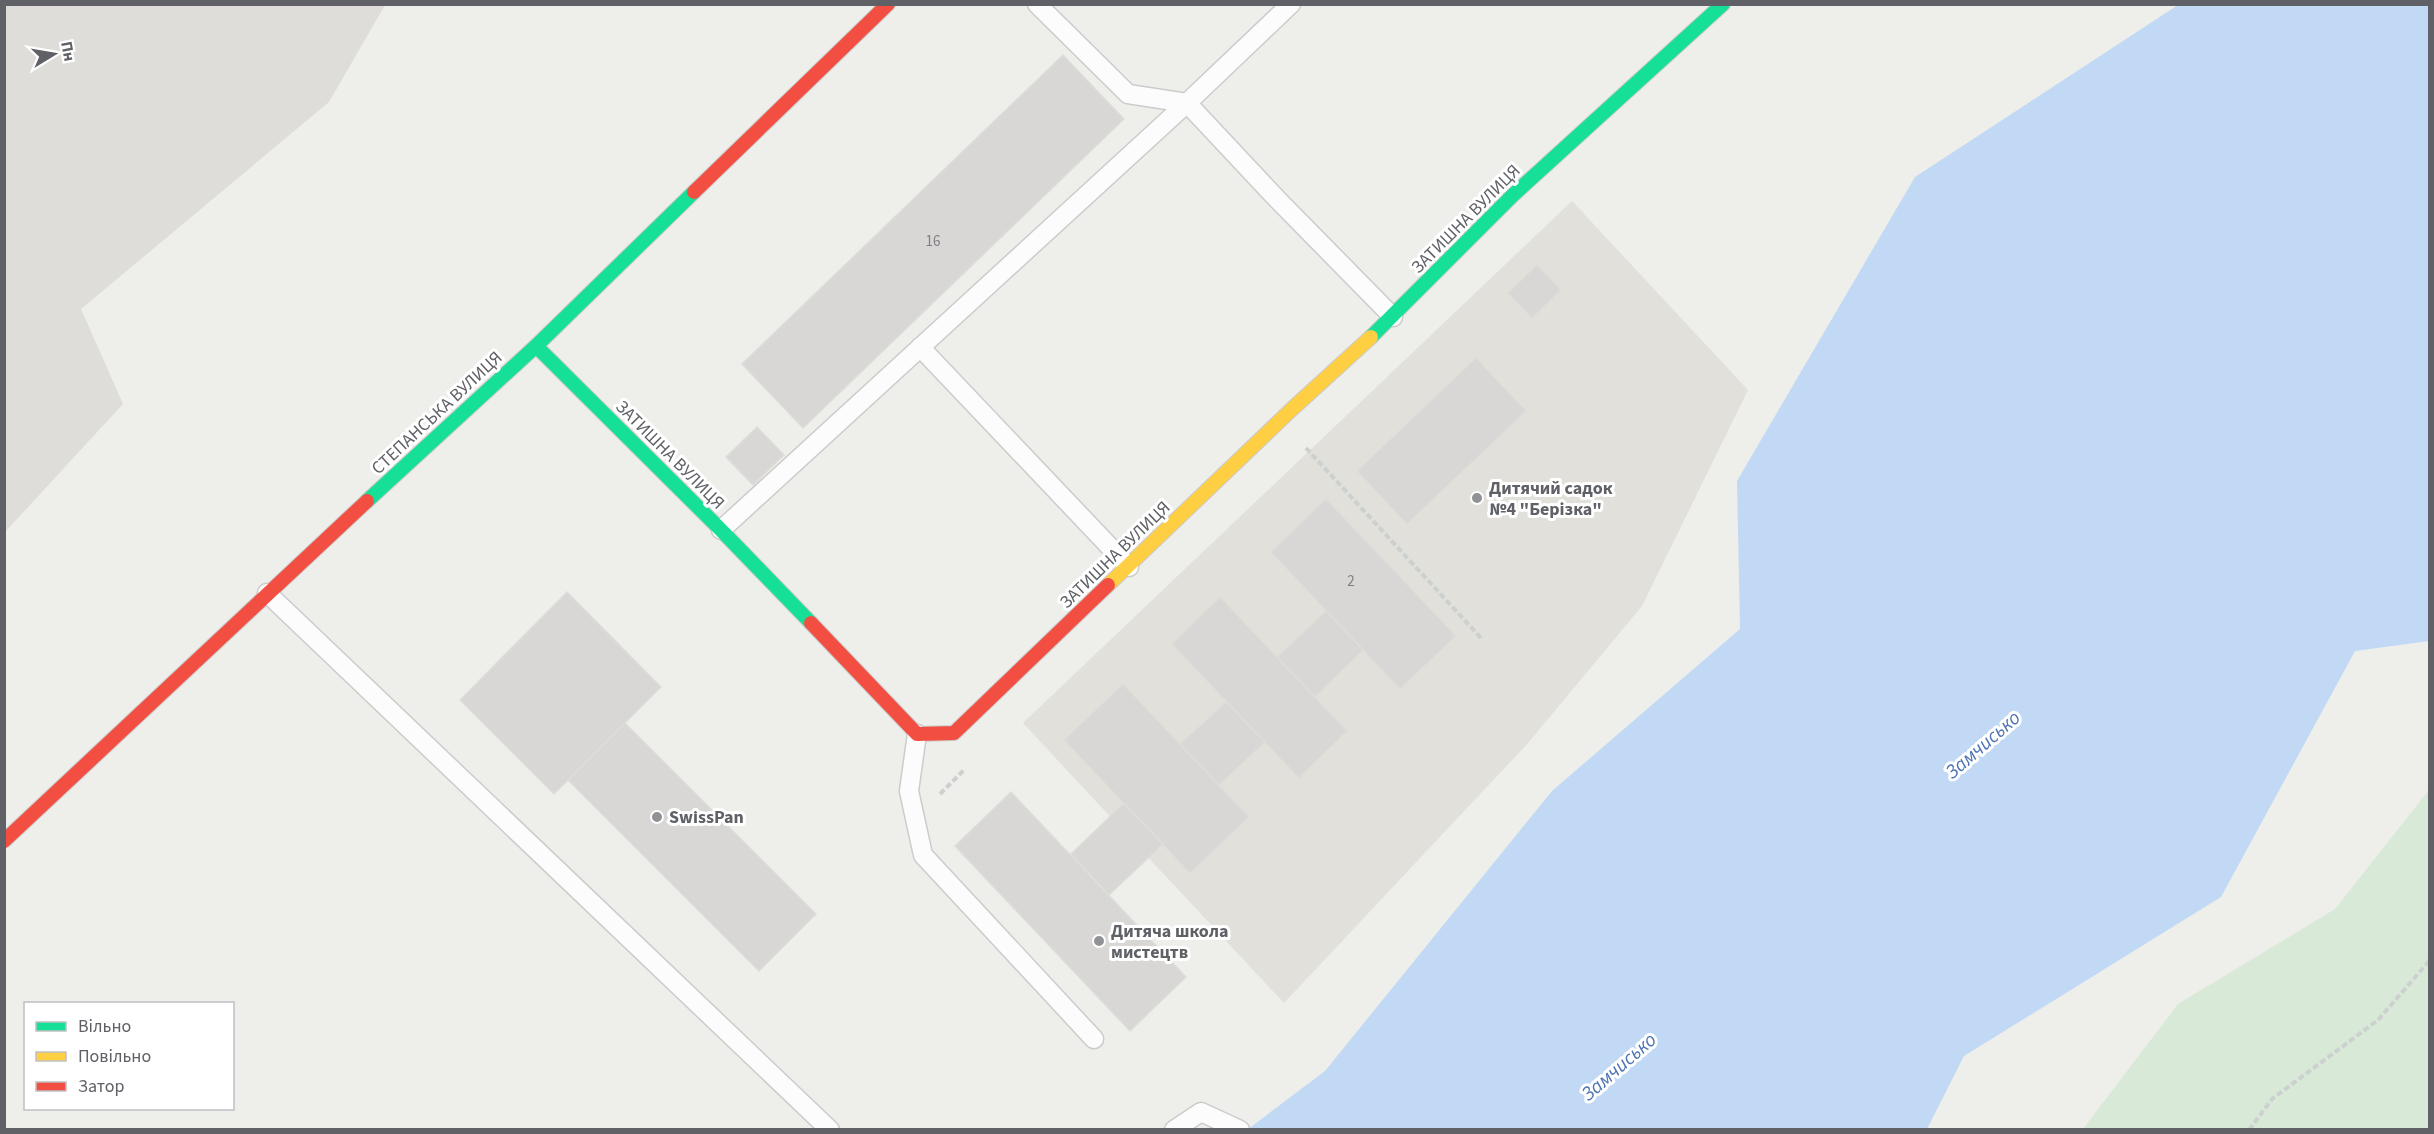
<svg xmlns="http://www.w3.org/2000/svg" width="2434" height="1134" font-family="'Source Sans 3',sans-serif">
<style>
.industrial{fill:#deddda}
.education{fill:#e1e0da}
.green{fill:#d8e9d8}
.water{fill:#c1d9f5}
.building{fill:#d8d7d5;stroke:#ddddd9;stroke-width:1.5}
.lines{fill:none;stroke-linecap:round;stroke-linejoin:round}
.lane-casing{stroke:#cbcccb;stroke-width:21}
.fast-casing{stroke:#cacaca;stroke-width:16}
.slow-casing{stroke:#cacaca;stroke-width:16}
.jam-casing{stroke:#cacaca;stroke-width:16}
.path{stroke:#ccd0ce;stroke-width:4;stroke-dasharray:6 3;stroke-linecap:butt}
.lane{stroke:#fcfcfc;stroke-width:18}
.fast{stroke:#16e098;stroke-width:14}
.slow{stroke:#ffcf43;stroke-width:14}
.jam{stroke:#f24e42;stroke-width:14}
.poi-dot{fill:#919295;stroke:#fff;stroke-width:2}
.labels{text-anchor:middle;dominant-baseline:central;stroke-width:6;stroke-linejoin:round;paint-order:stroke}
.number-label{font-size:15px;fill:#7e7f83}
.street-label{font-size:18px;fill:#5f6167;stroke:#fff}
.poi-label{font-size:18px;font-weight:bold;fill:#5f6167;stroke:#fff;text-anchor:start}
.water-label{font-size:20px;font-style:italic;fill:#4d73b4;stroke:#fff}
</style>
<rect width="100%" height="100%" fill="#eeeeea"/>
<path class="industrial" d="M5,4L385,5L329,102L81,309L123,404L5,532Z"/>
<path class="education" d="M1572,201L1748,390L1642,606L1528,743L1284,1003L1023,723Z"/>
<path class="green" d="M2429,790V1129H2083L2178,1004L2335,909Z"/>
<path class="water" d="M2178,5H2429V641L2355,651L2221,897L1964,1056L1927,1129L1247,1130L1325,1071L1552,791L1740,629L1737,481L1915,177Z"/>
<path class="building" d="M1063,55L1124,119L803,428L742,364Z
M1537,265L1561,290L1532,318L1508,293Z
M1476,358L1526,411L1407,524L1357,471Z
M757,427L784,455L753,485L726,457Z
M1326,499L1456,636L1400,689L1271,552Z
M567,592L661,687L554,794L460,700Z
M1220,597L1347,731L1299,778L1172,644Z
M1326,611L1363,650L1315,697L1277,657Z
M1123,684L1249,817L1190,873L1064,740Z
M1226,702L1265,742L1219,785L1180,744Z
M625,723L816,914L759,971L568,780Z
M1011,792L1186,977L1130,1031L955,846Z
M1124,803L1163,844L1109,895L1071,854Z"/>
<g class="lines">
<defs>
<path id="lane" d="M1037,4L1128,94L1187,103L1277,199L1393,317
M920,347L1129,567
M721,530L1187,103L1291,4
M267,593L830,1130
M917,734L909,791L923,855L1094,1039
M1174,1130L1201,1112L1240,1130"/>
<path id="fast" d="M1371,337L1513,195L1723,4
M536,346L721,530L811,623
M367,501L536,346L694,192"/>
<path id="slow" d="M1108,585L1292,409L1371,337"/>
<path id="jam" d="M694,192L888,4
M811,623L917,734L954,733L1108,585
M4,841L367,501"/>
</defs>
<use href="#lane" class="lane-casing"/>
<use href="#fast" class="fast-casing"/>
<use href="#slow" class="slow-casing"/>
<use href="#jam" class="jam-casing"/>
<path class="path" d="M1306,448L1481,638
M940,794L964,770
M2249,1130L2272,1099L2378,1020L2430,960"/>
<use href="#lane" class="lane"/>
<use href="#fast" class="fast"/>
<use href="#slow" class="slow"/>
<use href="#jam" class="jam"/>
</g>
<g class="poi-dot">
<circle cx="1477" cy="498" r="6"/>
<circle cx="657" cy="817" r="6"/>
<circle cx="1099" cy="941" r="6"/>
</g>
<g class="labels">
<g class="number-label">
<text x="933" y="241">16</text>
<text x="1351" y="581">2</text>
</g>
<g class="street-label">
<text transform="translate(1466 219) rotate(-45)">ЗАТИШНА ВУЛИЦЯ</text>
<text transform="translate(437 413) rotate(-43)">СТЕПАНСЬКА ВУЛИЦЯ</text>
<text transform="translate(670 455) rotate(45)">ЗАТИШНА ВУЛИЦЯ</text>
<text transform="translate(1115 555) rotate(-44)">ЗАТИШНА ВУЛИЦЯ</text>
</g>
<g class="poi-label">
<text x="1489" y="488">Дитячий садок<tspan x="1489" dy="21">№4 "Берізка"</tspan></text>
<text x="669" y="817">SwissPan</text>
<text x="1111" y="931">Дитяча школа<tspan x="1111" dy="21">мистецтв</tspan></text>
</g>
<g class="water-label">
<text transform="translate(1983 745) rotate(-41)">Замчисько</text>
<text transform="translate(1619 1067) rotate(-41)">Замчисько</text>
</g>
</g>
<rect width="2434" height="1134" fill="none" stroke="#5f6167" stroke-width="12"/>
<rect x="24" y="1002" width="210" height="108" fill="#ffffff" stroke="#bfc0c2" stroke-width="1.5"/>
<rect x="36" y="1022" width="30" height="9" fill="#16e098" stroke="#bfc0c2" stroke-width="1.5"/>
<text x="78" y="1032" font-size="18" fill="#5f6167">Вільно</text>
<rect x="36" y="1052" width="30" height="9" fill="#ffcf43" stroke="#bfc0c2" stroke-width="1.5"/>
<text x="78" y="1062" font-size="18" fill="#5f6167">Повільно</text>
<rect x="36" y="1082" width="30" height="9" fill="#f24e42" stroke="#bfc0c2" stroke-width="1.5"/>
<text x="78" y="1092" font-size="18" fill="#5f6167">Затор</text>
<g transform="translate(54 54) rotate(79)" stroke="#ffffff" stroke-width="4.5" paint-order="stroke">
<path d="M0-4.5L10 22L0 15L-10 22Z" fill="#5f6167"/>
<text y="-9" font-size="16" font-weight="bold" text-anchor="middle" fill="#5f6167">Пн</text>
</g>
</svg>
